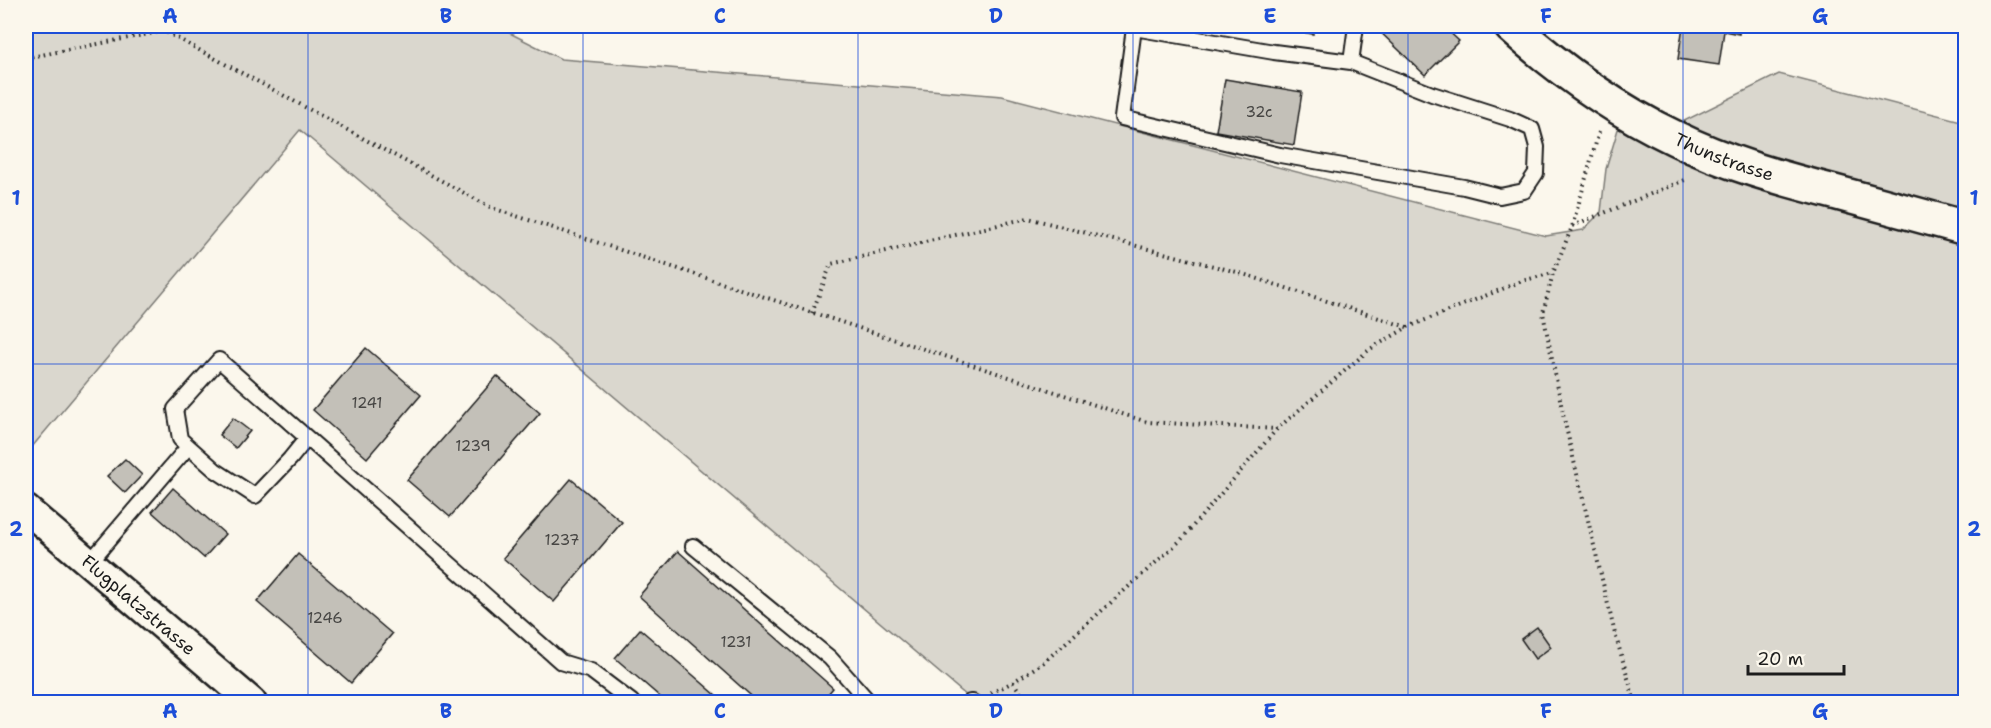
<svg xmlns="http://www.w3.org/2000/svg" width="1991" height="728" font-family="'Shantell Sans',sans-serif">
<style>
.green{fill:#dad7ce;stroke:#7b7a75;stroke-width:1.5}
.building{fill:#c3c0b8;stroke:#1c1c1c;stroke-width:1.5}
.lines{fill:none;stroke-linecap:round;stroke-linejoin:round}
.lane-casing{stroke:#1c1c1c;stroke-width:18}
.street-casing{stroke:#1c1c1c;stroke-width:32}
.secondary-casing{stroke:#1c1c1c;stroke-width:38}
.path{stroke:#1c1c1c;stroke-width:4;stroke-dasharray:1.5 4.5;stroke-linecap:butt}
.lane{stroke:#fbf7ec;stroke-width:14}
.street{stroke:#fbf7ec;stroke-width:27}
.secondary{stroke:#fbf7ec;stroke-width:33}
.grid{fill:none;stroke:#1d4ed8;stroke-width:1.5;stroke-opacity:0.55}
.labels{text-anchor:middle;dominant-baseline:central;stroke-width:4.5;stroke-linejoin:round;paint-order:stroke}
.number-label{font-size:15px;fill:#464543}
.street-label{font-size:18px;fill:#1c1c1c;stroke:#fbf7ec}
.neatline{fill:none;stroke:#1d4ed8;stroke-width:2}
.grid-label{font-size:20px;text-anchor:middle;font-weight:bold;fill:#1d4ed8}
</style>
<rect width="100%" height="100%" fill="#fbf7ec"/>
<filter id="ink" filterUnits="userSpaceOnUse"><feTurbulence type="fractalNoise" baseFrequency=".0167" numOctaves="2"/><feDisplacementMap in="SourceGraphic" scale="12" xChannelSelector="R" yChannelSelector="G"/><feConvolveMatrix kernelMatrix="1 2 1 2 8 2 1 2 1" color-interpolation-filters="sRGB"/></filter>
<g filter="url(#ink)">
<path class="green" d="M26,26H496L561,59L1002,96L1546,236L1583,230L1601,212L1606,169L1618,129L1656,135L1779,74L1965,122V702H974L300,130L26,454Z"/>
<path class="building" d="M1269,26H1314L1313,34Z
M1374,26H1443L1459,41L1425,75Z
M1683,26H1740L1739,34L1724,31L1719,65L1678,59Z
M1225,79L1302,92L1294,145L1216,131Z
M366,348L421,395L367,458L313,410Z
M497,376L540,413L450,517L407,480Z
M233,418L250,431L236,448L219,435Z
M125,459L142,475L125,493L107,476Z
M571,479L622,522L554,602L503,558Z
M173,488L225,534L204,558L152,512Z
M678,551L833,688L821,702H758L639,596Z
M298,554L392,634L351,683L257,602Z
M1537,627L1551,647L1535,659L1521,639Z
M640,629L724,702H666L615,658Z"/>
<g class="lines">
<defs>
<path id="lane" d="M1134,28L1274,52L1351,62L1432,94L1510,119L1532,129L1537,147L1536,173L1524,191L1500,196L1464,187L1280,155L1122,118Z
M1351,62L1356,26
M307,438L290,459L255,496L215,470L180,439L175,409L219,360L561,662L591,671L632,702
M693,546L830,658L869,702
M89,563L188,447
M970,702H973"/>
<g id="street">
<path id="s1" d="M26,509L252,702"/>
</g>
<g id="secondary">
<path id="s2" d="M1511,26C1560,70 1614,109 1675,138C1725,163 1780,178 1834,192C1878,204 1922,216 1966,228"/>
</g>
</defs>
<use href="#lane" class="lane-casing"/>
<use href="#street" class="street-casing"/>
<use href="#secondary" class="secondary-casing"/>
<path class="path" d="M26,58L164,31L492,208L1147,422L1277,429
M1599,132L1572,227L1553,273L1543,313L1564,419L1615,634L1635,702
M1572,226L1685,180
M812,313L831,264L1028,218L1237,272L1407,327
M1013,682L1027,702
M991,693L1013,682L1044,662L1180,541L1277,429L1370,349L1408,327L1522,281L1553,273"/>
<use href="#lane" class="lane"/>
<use href="#street" class="street"/>
<use href="#secondary" class="secondary"/>
</g>
</g>
<path class="grid" d="M308,26V702M583,26V702M858,26V702M1133,26V702M1408,26V702M1683,26V702M26,364H1966"/>
<g class="labels">
<g class="number-label">
<text x="1259" y="112">32c</text>
<text x="367" y="403">1241</text>
<text x="473" y="446">1239</text>
<text x="562" y="540">1237</text>
<text x="325" y="618">1246</text>
<text x="736" y="642">1231</text>
</g>
<g class="street-label">
<text stroke="none"><textPath href="#s2" startOffset="252">Thunstrasse</textPath></text>
<text stroke="none"><textPath href="#s1" startOffset="148">Flugplatzstrasse</textPath></text>
</g>
</g>
<rect width="1991" height="728" fill="none" stroke="#fbf7ec" stroke-width="66"/>
<path d="M1748 665v9h96v-9" fill="none" stroke="#1c1c1c" stroke-width="3"/>
<text x="1757" y="665" font-size="18" fill="#1c1c1c" stroke="#fbf7ec" stroke-width="4.5" paint-order="stroke">20 m</text>
<rect x="33" y="33" width="1925" height="662" class="neatline"/>
<g class="grid-label">
<text x="170" y="23">A</text>
<text x="446" y="23">B</text>
<text x="720" y="23">C</text>
<text x="996" y="23">D</text>
<text x="1270" y="23">E</text>
<text x="1546" y="23">F</text>
<text x="1820" y="23">G</text>
<text x="16" y="205">1</text>
<text x="1974" y="205">1</text>
<text x="16" y="536">2</text>
<text x="1974" y="536">2</text>
<text x="170" y="718">A</text>
<text x="446" y="718">B</text>
<text x="720" y="718">C</text>
<text x="996" y="718">D</text>
<text x="1270" y="718">E</text>
<text x="1546" y="718">F</text>
<text x="1820" y="718">G</text>
</g>
</svg>
